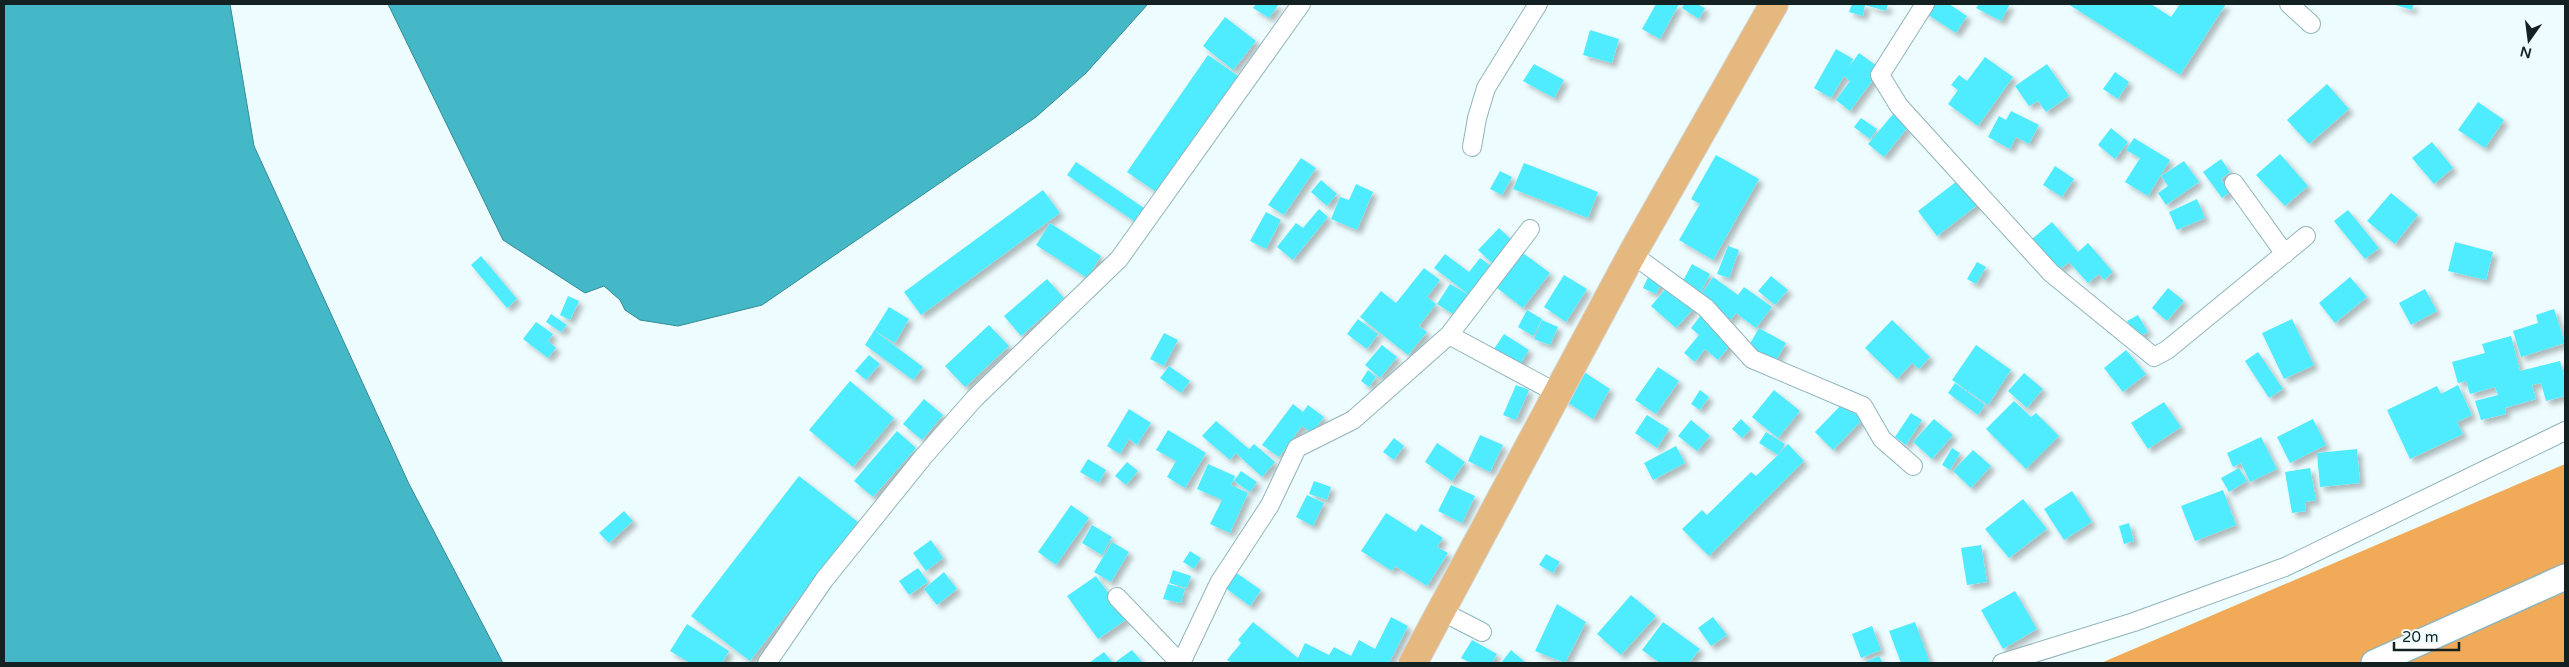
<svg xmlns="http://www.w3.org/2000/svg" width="2569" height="667" font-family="'Varela Round',sans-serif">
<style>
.forest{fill:#f1aa57}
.water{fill:#44b8c6;stroke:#358b95}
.building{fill:#4febff;filter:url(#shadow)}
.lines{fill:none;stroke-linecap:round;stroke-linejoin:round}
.street-casing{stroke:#90b5bb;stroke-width:20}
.secondary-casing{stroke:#90b5bb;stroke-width:28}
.primary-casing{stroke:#d5d7d7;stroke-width:30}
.street{stroke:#fff;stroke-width:18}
.secondary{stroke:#fff;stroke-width:25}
.primary{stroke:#e4b87f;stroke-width:28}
</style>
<defs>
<filter id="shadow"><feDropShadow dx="4.5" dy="4.5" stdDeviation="2.5" flood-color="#0004"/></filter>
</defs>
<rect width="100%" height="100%" fill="#edfcfe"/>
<path class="forest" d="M2565,464V663H2101Z"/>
<path class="water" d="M4,4H230L254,146L409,484L503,663H4Z
M388,4H1148L1086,73L1036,117L762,305L678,326L640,320L625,310L620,300L604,286L585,293L503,240Z"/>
<path class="building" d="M1256,4H1279L1269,18L1253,8Z
M1656,4H1679L1660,39L1642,29Z
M1684,4H1697L1705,8L1699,19L1682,8Z
M1852,4H1888L1886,11L1865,5L1863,16L1849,12Z
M1929,4H1949L1967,16L1956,33L1924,12Z
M1979,4H2010L2001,21L1976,8Z
M2068,4H2151L2171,17L2180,4H2226L2180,75Z
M2392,4H2414L2412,10Z
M1225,17L1256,41L1233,70L1203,46Z
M1590,30L1619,39L1612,63L1583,55Z
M1836,49L1853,59L1849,67L1859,53L1881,69L1850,111L1836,100L1850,81L1844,76L1831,98L1814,88Z
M1208,55L1241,78L1159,194L1127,172Z
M1985,57L2013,77L1978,126L1948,104L1958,90L1951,85L1959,75L1967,81Z
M1534,64L1564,80L1554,98L1523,81Z
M2047,64L2069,96L2046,112L2038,101L2029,106L2015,86Z
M2115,72L2129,82L2118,99L2103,89Z
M2327,84L2349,109L2309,144L2287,120Z
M2478,102L2504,120L2485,148L2458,130Z
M2011,111L2039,125L2029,144L2016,137L2010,149L1988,137L1999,116L2006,120Z
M1893,114L1908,127L1884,157L1868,144Z
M1861,118L1877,129L1870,139L1854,127Z
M2111,128L2128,142L2115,159L2098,145Z
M2134,138L2170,160L2148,196L2125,182L2140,158L2126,150Z
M2432,142L2453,168L2434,184L2412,158Z
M2280,154L2308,186L2285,206L2256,175Z
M1716,155L1759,179L1713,260L1679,240L1700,204L1691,199Z
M1301,158L1316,168L1284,215L1268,205Z
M2221,159L2230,172L2221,179L2230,192L2222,198L2203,172Z
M2184,161L2199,182L2166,205L2158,193L2168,186L2161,176Z
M1076,162L1147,210L1138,224L1067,175Z
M1524,163L1598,192L1588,218L1513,189Z
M2055,166L2074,179L2062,197L2043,185Z
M1500,171L1512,177L1502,195L1490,189Z
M1961,178L1980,203L1937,236L1918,211Z
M1321,180L1337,194L1327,206L1311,192Z
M1356,184L1373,192L1357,230L1331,219L1340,197L1349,200Z
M1043,190L1060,213L921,315L904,292Z
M2391,193L2418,215L2395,244L2367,221Z
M2197,199L2205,218L2177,230L2169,212Z
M1319,209L1328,217L1293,260L1277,247L1296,223L1303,228Z
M2348,210L2379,248L2365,259L2334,221Z
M1266,212L1281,220L1266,249L1250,241Z
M2052,222L2078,252L2088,243L2113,272L2104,280L2099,274L2088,283L2069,262L2059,270L2032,239Z
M1050,223L1101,256L1087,278L1036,245Z
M1499,228L1516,244L1495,266L1478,250Z
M2455,242L2493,252L2486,280L2448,271Z
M1728,246L1739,250L1729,278L1717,274Z
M1523,253L1550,273L1523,308L1497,288Z
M1445,254L1469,272L1480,258L1494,268L1472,297L1434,268Z
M481,256L517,299L507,308L471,265Z
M1977,262L1986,267L1976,284L1967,279Z
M1692,264L1710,274L1698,298L1679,288Z
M1424,268L1440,280L1427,297L1436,304L1419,326L1427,332L1408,355L1360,317L1381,291L1396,303Z
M1651,271L1664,277L1656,294L1643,288Z
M1564,275L1587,289L1566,322L1544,307Z
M1771,276L1788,290L1775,305L1758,291Z
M1713,277L1738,295L1744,287L1772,307L1756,328L1736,313L1729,321L1698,299Z
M2350,277L2367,297L2335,323L2319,303Z
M1047,279L1064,298L1021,336L1004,316Z
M1450,284L1469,295L1456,316L1437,304Z
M1669,285L1695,307L1676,328L1651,306Z
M2168,288L2184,301L2167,321L2152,308Z
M2425,289L2437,311L2411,325L2399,303Z
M568,296L579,301L570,320L560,315Z
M889,307L909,319L895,343L875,331L923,367L913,380L865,345Z
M2554,309L2565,343L2521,357L2513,331L2538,323L2536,315Z
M1527,310L1542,319L1533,336L1518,327Z
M551,314L567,325L561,332L546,322Z
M1701,315L1733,342L1718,360L1705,349L1695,362L1684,353L1699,335L1691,328Z
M2138,315L2148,332L2137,338L2127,321Z
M1358,319L1378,334L1367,349L1347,334Z
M2292,319L2314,365L2284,379L2262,333Z
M1542,320L1558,327L1550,345L1534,339Z
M1892,320L1930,357L1919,369L1912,363L1897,379L1865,348Z
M536,322L553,334L548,341L556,348L548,358L523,339Z
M989,325L1009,346L965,387L945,366Z
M1759,328L1786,343L1774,364L1747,349Z
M1164,333L1178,340L1164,366L1150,359Z
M1504,334L1529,350L1517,369L1492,352Z
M2511,336L2520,371L2560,361L2565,379V396L2546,401L2541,383L2532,385L2536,399L2505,408L2506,414L2481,420L2475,401L2498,395L2495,387L2470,394L2466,381L2458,383L2452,362L2485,353L2482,344Z
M1382,345L1397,357L1380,378L1365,365Z
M1976,345L2011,370L1988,405L1952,380Z
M2126,350L2146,374L2123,392L2104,368Z
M2258,352L2283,389L2269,398L2245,361Z
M869,355L880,364L866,380L855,371Z
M1169,366L1190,381L1181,393L1160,378Z
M1658,367L1679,381L1656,414L1635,400Z
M1578,368L1610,389L1593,419L1559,397Z
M1368,370L1376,377L1369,387L1361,381Z
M2024,373L2043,389L2027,408L2008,391Z
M850,381L894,418L853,467L809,430Z
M1955,383L1985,405L1978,415L1948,393Z
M1516,385L1529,390L1516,420L1503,415Z
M2458,385L2472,415L2457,422L2463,434L2410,459L2387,410L2437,386L2441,394Z
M1700,390L1709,397L1700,410L1691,404Z
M1774,390L1800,411L1778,438L1752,417Z
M924,399L943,415L922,440L903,424Z
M2014,401L2031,417L2036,413L2059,436L2026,469L1986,429Z
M1844,402L1862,420L1833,450L1815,432Z
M2164,402L2181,427L2148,449L2131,423Z
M1293,404L1303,412L1308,405L1324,417L1312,433L1302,426L1279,457L1262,445Z
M1129,409L1151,423L1137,445L1129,439L1120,454L1107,446Z
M1911,413L1922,420L1906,445L1895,437Z
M1647,415L1669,429L1657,448L1635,433Z
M1741,419L1751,429L1742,438L1732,429Z
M1934,419L1953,435L1932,459L1913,442Z
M2313,419L2326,445L2290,463L2277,437Z
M1691,420L1710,436L1697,451L1678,436Z
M1216,421L1249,449L1254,444L1275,462L1262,477L1236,453L1230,460L1202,436Z
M1168,430L1206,453L1185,488L1167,477L1176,461L1156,450Z
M897,431L916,448L873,497L854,481Z
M1766,432L1785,444L1778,455L1788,444L1804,461L1709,556L1682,529L1702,510L1707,515L1751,472L1756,476L1778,455L1759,443Z
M1480,435L1503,445L1490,472L1468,461Z
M2261,437L2277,469L2250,482L2241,463L2233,467L2227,453Z
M1394,438L1404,446L1394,460L1383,452Z
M1437,443L1465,462L1452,481L1425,462Z
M1676,446L1685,463L1653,480L1644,463Z
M1952,448L1960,453L1950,470L1942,465Z
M2357,449L2360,483L2320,487L2317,453Z
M1973,450L1991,466L1971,488L1953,471Z
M1088,459L1106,470L1099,483L1080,472Z
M1127,462L1138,471L1126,485L1115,476Z
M1208,464L1235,476L1231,485L1248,493L1230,533L1210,524L1222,500L1197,489Z
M2239,468L2247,481L2229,492L2221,478Z
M2310,468L2316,500L2305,502L2306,511L2292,513L2285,472Z
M1241,471L1257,482L1250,492L1234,481Z
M799,476L858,522L750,661L691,616Z
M1314,481L1331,487L1327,500L1309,494Z
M1451,485L1475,496L1462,523L1438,511Z
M2223,490L2236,525L2195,541L2181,506Z
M2072,491L2092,522L2064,540L2044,509Z
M1307,495L1324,503L1313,526L1296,517Z
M2023,499L2047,529L2009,558L1985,529Z
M1071,505L1089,518L1056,565L1038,552Z
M624,511L633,521L609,543L599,533Z
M1386,513L1416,532L1421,524L1443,538L1437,547L1448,553L1427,586L1395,566L1392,571L1361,551Z
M2129,523L2134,541L2124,544L2119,526Z
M1092,525L1112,537L1102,555L1082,543Z
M931,540L943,558L926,571L913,553Z
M1112,542L1129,552L1111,582L1094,572Z
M1981,545L1987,582L1967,585L1961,548Z
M1190,551L1201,558L1194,569L1183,562Z
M1546,554L1560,562L1553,573L1539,565Z
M918,568L928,582L909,595L899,581Z
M1173,570L1191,576L1187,588L1169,583Z
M944,572L957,589L937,605L924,589Z
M1235,572L1261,590L1250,606L1224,587Z
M1096,576L1127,619L1098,639L1067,596Z
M1168,584L1185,589L1181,603L1163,599Z
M2015,591L2037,629L2003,649L1981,610Z
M1631,595L1656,616L1621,655L1597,634Z
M1557,604L1586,622L1565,663L1535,651Z
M1391,617L1408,626L1389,663H1306L1301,661L1304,663H1232L1227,660L1241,643L1238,640L1253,622L1298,658L1305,643L1329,655L1334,647L1351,656L1359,640L1375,649Z
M1713,617L1727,635L1711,646L1698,628Z
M1663,622L1700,649L1689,663H1660L1642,650Z
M1915,622L1930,663H1901L1889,631Z
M687,624L729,651L722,663H690L670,651Z
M1872,626L1881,650L1861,658L1852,634Z
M1472,640L1497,654L1492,663H1471L1461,658Z
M1132,650L1143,663H1114Z
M1511,650L1525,662L1524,663H1501Z
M1104,652L1113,663H1089Z
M1879,656L1883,663H1863Z"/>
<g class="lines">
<defs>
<path id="street" d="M1925,4L1880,75L1899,106L2051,273L2154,357L2167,350L2306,236
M2289,4L2311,24
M1472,147L1477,118L1486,88L1538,4
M2234,183L2285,254
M1632,254L1706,308L1752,359L1863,406L1882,439L1913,466
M1449,335L1530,229
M1117,597L1180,663
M1441,611L1482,632
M767,663L824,580L924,456L974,399L1119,259L1301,4
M1181,663L1219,583L1270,505L1297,448L1353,420L1449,335L1557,393
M2002,663L2134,622L2285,567L2565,431"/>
<path id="secondary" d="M2374,663L2565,577"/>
<path id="primary" d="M1413,663L1632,254L1774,4"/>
</defs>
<use href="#street" class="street-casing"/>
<use href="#secondary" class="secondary-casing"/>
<use href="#primary" class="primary-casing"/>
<use href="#street" class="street"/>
<use href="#secondary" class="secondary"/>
<use href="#primary" class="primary"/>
</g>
<rect width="2569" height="667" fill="none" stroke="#132123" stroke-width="10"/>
<g transform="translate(2529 40) rotate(194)" stroke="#edfcfe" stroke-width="4" paint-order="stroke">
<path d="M0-4L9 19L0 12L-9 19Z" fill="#132123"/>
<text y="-8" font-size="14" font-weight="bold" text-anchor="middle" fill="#132123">N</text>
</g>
<path d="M2394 642v8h65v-8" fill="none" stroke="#132123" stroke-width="2.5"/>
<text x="2402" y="642" font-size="15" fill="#132123" stroke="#edfcfe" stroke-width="4" paint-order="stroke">20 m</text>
</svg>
